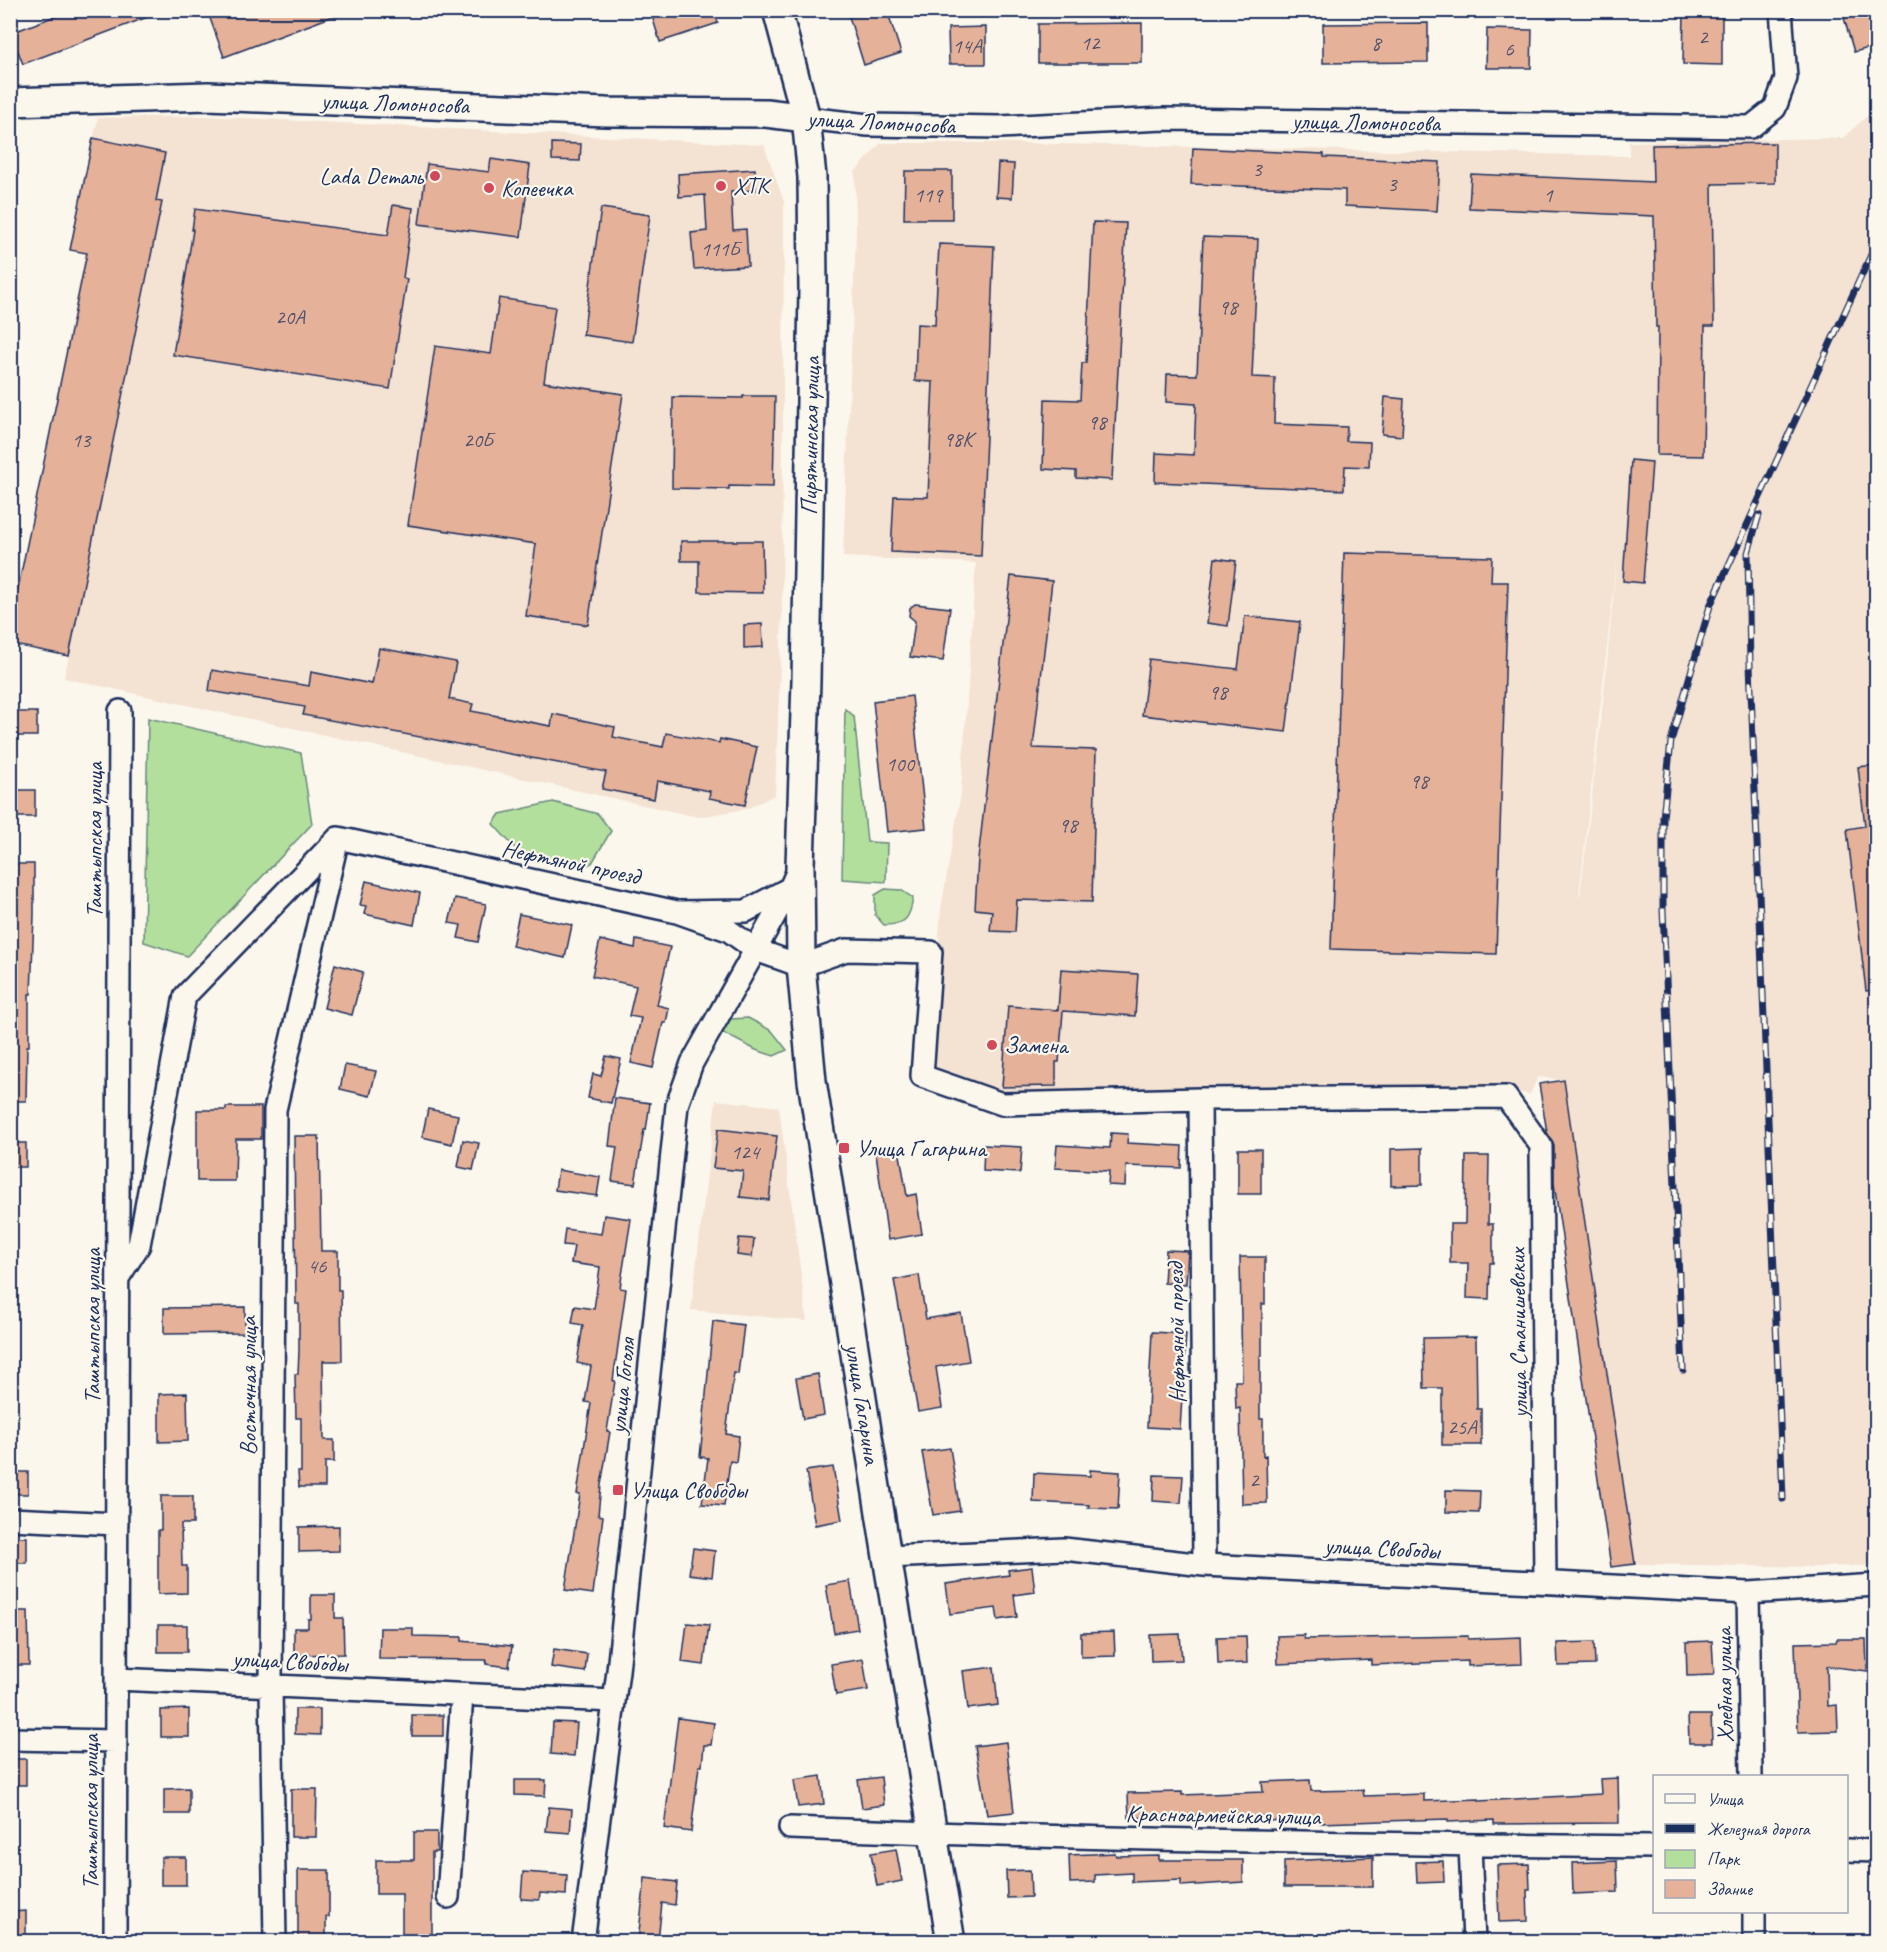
<svg xmlns="http://www.w3.org/2000/svg" width="1887" height="1952" font-family="Caveat,sans-serif">
<style>
.built{fill:#f4e2d3;fill-rule:evenodd}
.green{fill:#b3df9d;stroke:#67877e;stroke-width:1.5}
.building{fill:#e5b198;stroke:#1b2f5e;stroke-width:1.5}
.lines{fill:none;stroke-linecap:round;stroke-linejoin:round}
.minor-casing{stroke:#1b2f5e;stroke-width:26}
.tertiary-casing{stroke:#1b2f5e;stroke-width:32}
.minor{stroke:#fbf7ec;stroke-width:21}
.tertiary{stroke:#fbf7ec;stroke-width:27}
.rail-casing{stroke:#1b2f5e;stroke-width:7}
.rail{stroke:#fbf7ec;stroke-width:4.5;stroke-dasharray:14;stroke-linecap:butt}
.poi-dot{fill:#d1495b;stroke:#fbf7ec;stroke-width:2}
.labels{text-anchor:middle;dominant-baseline:central;stroke-width:4.5;stroke-linejoin:round;paint-order:stroke}
.number-label{font-size:21px;fill:#4e506c}
.street-label{font-size:24px;fill:#1b2f5e;stroke:#fbf7ec}
.poi-label{font-size:24px;fill:#1b2f5e;stroke:#fbf7ec;text-anchor:start}
</style>
<rect width="100%" height="100%" fill="#fbf7ec"/>
<filter id="ink" filterUnits="userSpaceOnUse"><feTurbulence type="fractalNoise" baseFrequency=".0167" numOctaves="2"/><feDisplacementMap in="SourceGraphic" scale="12" xChannelSelector="R" yChannelSelector="G"/><feConvolveMatrix kernelMatrix="1 2 1 2 8 2 1 2 1" color-interpolation-filters="sRGB"/></filter>
<g filter="url(#ink)">
<path class="built" d="M1876,108V1565L1819,1567L1635,1564L1564,1080L1538,1077L1530,1094L1461,1086L1003,1097L929,1072L941,909L961,793L976,563L843,557L856,232L855,172L881,143H1012L1629,156V142L1843,138ZM1618,547L1604,693L1580,897L1579,896Z
M204,116L764,145L784,202L782,616L775,795L746,809L698,817L64,678L69,656L11,626L85,254L69,249L98,118Z
M716,1100L779,1107L807,1321L691,1310Z"/>
<path class="green" d="M845,709L854,716L867,842L887,843L886,882L842,879Z
M148,718L301,753L312,824L187,956L144,942Z
M553,802L598,814L611,831L592,863L583,867L525,859L493,824L500,814Z
M885,889L901,890L913,898C910,918 906,925 884,925L875,915V895Z
M748,1018L772,1031L787,1050L774,1056L756,1050L721,1032L730,1019Z"/>
<path class="building" d="M71,10H161V12L23,64L11,33Z
M207,10H343L344,12L224,57Z
M670,10H714L718,23L660,42L652,16Z
M847,10H887L901,53L864,65Z
M1684,10H1722V65L1683,64Z
M1871,10H1876V46L1854,52L1844,18Z
M1142,23V63H1038V24Z
M1428,23V62L1323,63V24Z
M986,27V64H949L948,28Z
M1487,29L1532,30L1531,68H1486Z
M93,138L165,153L156,201L162,202L69,656L10,644V627L87,253L70,250Z
M552,143L581,144L580,161L552,160Z
M1775,143V183L1712,184L1714,326H1705L1703,456L1657,455L1658,327H1656L1654,216L1469,208L1471,174L1653,182L1652,145Z
M1193,148L1324,154V157L1440,162L1437,211L1345,206V190L1191,184Z
M491,159L530,165L521,237L419,224L427,164L489,172Z
M998,163L1014,164L1012,198L996,197Z
M755,169L756,190L731,192L733,230L746,229L748,266L694,269L691,233L707,231L705,195L679,197L678,174Z
M905,171H952V219H904Z
M393,205L413,208L403,278L407,279L390,389L173,355L193,230H192L195,209L388,235Z
M601,208L650,215L632,342L583,335Z
M1093,222L1126,223L1112,480L1076,478V471L1043,469L1045,399L1080,400L1082,363H1086Z
M1203,237L1258,239L1252,377L1275,378L1274,424L1347,427L1346,441L1370,442L1369,467L1345,466L1344,490L1155,482L1156,453L1194,455L1196,404L1166,402L1167,374L1197,375Z
M939,244L994,246L981,556L891,552L894,496L928,497L933,382L915,381L917,324L935,325Z
M499,298L555,307L544,382L623,394L588,625L526,616L536,544L408,525L435,346L491,354Z
M743,396H775L773,487L729,486V489L672,488L673,397L743,398Z
M1385,397L1404,399L1402,436L1382,434Z
M1631,460L1652,462L1643,583L1623,581Z
M681,541H762L763,593L699,592V561H681Z
M1344,553L1492,557L1491,582H1508L1496,954L1331,949Z
M1215,558L1236,561L1228,626L1207,623Z
M1011,576L1052,581L1033,748L1096,750L1092,902L1017,900L1015,932L990,931L992,911L975,909L978,859Z
M915,604L950,608L943,661L910,657L915,621L909,616L910,608Z
M1245,616L1300,622L1286,732L1142,715L1149,659L1238,669Z
M762,624L763,647L744,648V625Z
M379,648L456,662L449,699L473,704L471,711L551,726L553,714L615,727L613,737L663,747L666,733L719,743L720,739L757,747L745,805L709,798L710,791L657,781L654,799L602,789L606,772L303,715L305,707L209,691L212,670L309,686L311,672L372,684Z
M912,696L926,828L887,832L873,701Z
M11,712H37V736H11Z
M1876,765V990L1866,991L1847,829L1865,826L1858,767Z
M15,790H35V817H15Z
M10,864H34V915L31,994H29V1046H27L26,1101H10Z
M366,881L420,893L414,925L364,914L366,906L360,905Z
M455,898L486,904L478,942L458,938L461,925L449,923Z
M519,914L572,925L565,958L512,946Z
M600,940L635,948L636,940L670,947L657,1005L669,1008L666,1023H663L653,1068L631,1063L641,1018L629,1016L636,986L592,976Z
M335,964L363,972L352,1015L324,1008Z
M1061,969L1138,974L1135,1016L1063,1011L1059,1062H1056V1086L1002,1087L1008,1006L1058,1010Z
M606,1056L621,1059L611,1103L588,1098L593,1074L601,1076Z
M345,1065L376,1071L370,1096L340,1089Z
M1564,1080L1635,1564L1611,1567L1554,1183V1146L1547,1132L1539,1084Z
M615,1098L650,1103L646,1130H644L635,1184L612,1181L617,1147L609,1146Z
M226,1107H261V1139H236L235,1181H197V1110H226Z
M428,1109L458,1115L452,1144L422,1137Z
M718,1129L777,1136L769,1200L740,1197L743,1171L713,1168Z
M1111,1133L1128,1134L1127,1143L1182,1146L1181,1168L1126,1166L1125,1186L1108,1185L1109,1171L1055,1168L1057,1145L1110,1148Z
M294,1136H319L321,1251H338V1290H341L342,1361H323L324,1440H334V1462H325V1487H299L298,1472H301V1418H296L295,1374H298L299,1351V1304H296Z
M463,1140L479,1143L473,1170L458,1167Z
M10,1143H26V1167H10Z
M984,1145L1022,1147L1020,1173L983,1171Z
M1422,1148V1185L1391,1186V1149Z
M899,1149L907,1196L916,1194L922,1234L888,1240L876,1153Z
M1238,1149H1261V1194H1238Z
M1466,1156H1489L1488,1224H1493V1263H1490L1489,1299L1467,1298L1468,1263H1450V1224H1465Z
M558,1170L600,1177L597,1196L555,1190Z
M604,1215L631,1219L620,1288L626,1289L613,1381H615L607,1431L610,1432L601,1485L598,1515L603,1516L593,1594L565,1590L580,1494H577L591,1403L585,1402L591,1366L577,1363L583,1325L572,1323L575,1306L594,1309L600,1267L571,1263L574,1246L563,1245L565,1229L601,1234Z
M739,1238L754,1239L752,1257L737,1255Z
M1166,1250L1188,1251L1186,1284L1164,1283Z
M1240,1257H1265V1304H1262V1356H1260V1419H1263V1456L1266,1455L1267,1503L1242,1504L1240,1408L1236,1409L1235,1381H1242Z
M919,1275L926,1319L961,1313L969,1361L936,1367L942,1408L918,1412L894,1280Z
M245,1307V1333L164,1334V1308Z
M713,1321L744,1325L738,1374L734,1373L726,1434L739,1436L736,1462L730,1461L724,1506L702,1504L708,1458L700,1457Z
M1152,1332L1186,1334L1180,1429L1147,1427Z
M1476,1337L1477,1409H1481V1445H1442V1388H1424L1423,1338Z
M818,1374L824,1415L803,1419L796,1378Z
M187,1393L188,1441L159,1442V1394Z
M950,1448L960,1511L933,1515L922,1452Z
M833,1467L842,1520L815,1525L806,1471Z
M1090,1470L1120,1472L1118,1509L1088,1508L1089,1505L1033,1502L1034,1473L1090,1476Z
M10,1472H28V1494H10Z
M1154,1475L1183,1476L1181,1503L1153,1501Z
M1446,1490L1480,1491L1479,1513L1446,1512Z
M161,1496H193V1524H181L182,1566H187V1593L158,1594V1530H161Z
M339,1526V1551L299,1552V1527Z
M10,1537H27V1563H10Z
M693,1548L715,1551L712,1577L689,1574Z
M1032,1567L1035,1592L1014,1595L1017,1617L998,1620L996,1608L950,1614L946,1584L1009,1575L1008,1570Z
M850,1581L858,1629L834,1633L826,1585Z
M311,1595H335V1618H343L344,1654L294,1655V1628H308V1619H311Z
M10,1611H28L29,1665H10Z
M687,1623L709,1625L704,1665L682,1662Z
M158,1625H187V1652H158Z
M380,1628H413V1636L462,1637V1641L512,1646L509,1667L486,1664L487,1660L379,1659Z
M1114,1632L1115,1656L1081,1657V1633Z
M1180,1634L1182,1660L1151,1661L1150,1635Z
M1304,1635V1639L1468,1636V1639L1521,1637L1522,1664L1468,1666V1661L1371,1665V1660L1278,1664L1277,1636Z
M1246,1636L1247,1663L1218,1664L1217,1637Z
M1837,1639H1866L1867,1671L1827,1666L1828,1706L1837,1705L1838,1731L1798,1732L1795,1643L1836,1642Z
M1712,1641L1714,1675L1687,1676L1686,1642Z
M1594,1642L1595,1665L1558,1666L1557,1643Z
M554,1649L587,1654L585,1672L551,1667Z
M863,1659L868,1690L836,1695L831,1664Z
M994,1667L998,1705L968,1709L963,1671Z
M189,1709V1737H161V1710Z
M295,1709H320V1735L295,1734Z
M412,1715H443V1736H412Z
M1688,1715H1711L1712,1743H1689Z
M678,1718L714,1723L711,1745H704L702,1766H699L691,1832L664,1828Z
M553,1722L577,1723L574,1756L551,1754Z
M1006,1742L1014,1812L987,1815L975,1746Z
M10,1759H26V1785H10Z
M821,1776L824,1804L798,1807L794,1780Z
M881,1777L884,1805L862,1808L858,1780Z
M1618,1778L1619,1823L1494,1824V1820L1448,1822V1819L1320,1823V1819L1264,1821L1263,1816L1203,1818V1815L1129,1818L1128,1793L1182,1792V1795L1263,1792L1262,1782L1310,1780L1311,1791L1363,1790L1364,1796L1424,1794V1801L1479,1799V1801L1601,1794L1600,1779Z
M515,1780H546L545,1796L515,1795Z
M189,1788V1814H164V1789Z
M291,1789H317L316,1837H291Z
M549,1807L572,1809L570,1833L546,1831Z
M414,1832H437V1852H432V1941H402V1894H376V1860H414Z
M896,1849L902,1881L877,1886L871,1853Z
M1115,1853L1116,1856L1159,1855V1860H1243V1882L1181,1886V1880L1132,1882V1873L1095,1875V1882L1070,1883L1069,1855Z
M161,1857H186V1885H161Z
M1373,1857V1887H1284V1861Z
M1443,1861L1444,1882L1417,1883L1416,1862Z
M1617,1861L1618,1892L1573,1894L1572,1863Z
M1529,1864L1530,1890H1527L1528,1921L1499,1922L1497,1865Z
M298,1870H329V1917H326V1941H298Z
M1030,1870L1031,1897L1007,1898L1006,1871Z
M523,1872L567,1875L566,1895L540,1893L539,1900L521,1899Z
M645,1878L677,1882L675,1905L662,1903L658,1941H638Z
M26,1911V1941H10V1912Z"/>
<g class="lines">
<defs>
<path id="minor" d="M806,118L868,125L1000,127L1164,119L1751,127L1775,108L1786,78L1781,10
M338,838L677,912L746,911L790,888
M677,912L728,930L756,950L801,966L846,950L931,952L922,1076L1002,1104L1200,1099L1506,1097L1541,1146L1545,1581
M1200,1099L1204,1565
M118,1278L139,1245L185,996L338,838
M10,1519L117,1524
M887,1557L1064,1549L1204,1565L1748,1593L1876,1585
M1748,1593L1751,1776
M116,1679L614,1701
M10,1739L116,1741
M790,1828C1078,1839 1366,1844 1654,1847
M1470,1845L1474,1942
M1846,1850L1876,1851
M448,1897L462,1695
M1754,1912V1942
M115,1942L120,711
M275,1942L271,1686L275,1110L338,838
M583,1942L618,1671L677,1105L692,1063L790,888L798,870"/>
<path id="tertiary" d="M777,10L806,118L812,177L813,289L806,681L800,865L801,966L812,1081L887,1557L951,1942
M10,102L208,96L606,112L766,113L806,118"/>
</defs>
<use href="#minor" class="minor-casing"/>
<use href="#tertiary" class="tertiary-casing"/>
<use href="#minor" class="minor"/>
<use href="#tertiary" class="tertiary"/>
<defs>
<path id="rail" d="M1876,351C1870,397 1872,446 1876,492
M1759,515L1748,553L1750,665L1783,1499
M1683,1370L1663,910V818L1671,741L1710,606L1876,244"/>
</defs>
<use href="#rail" class="rail-casing"/>
<use href="#rail" class="rail"/>
</g>
</g>
<g class="poi-dot">
<circle cx="435" cy="176" r="6"/>
<circle cx="721" cy="186" r="6"/>
<circle cx="489" cy="188" r="6"/>
<circle cx="992" cy="1045" r="6"/>
<rect x="838" y="1142" width="12" height="12" rx="3"/>
<rect x="612" y="1484" width="12" height="12" rx="3"/>
</g>
<g class="labels">
<g class="number-label">
<text x="1703" y="37">2</text>
<text x="1090" y="43">12</text>
<text x="1376" y="43">8</text>
<text x="967" y="46">14А</text>
<text x="1509" y="49">6</text>
<text x="1257" y="169">3</text>
<text x="1392" y="184">3</text>
<text x="928" y="195">119</text>
<text x="1548" y="195">1</text>
<text x="720" y="249">111Б</text>
<text x="1228" y="307">98</text>
<text x="290" y="317">20А</text>
<text x="1097" y="422">98</text>
<text x="958" y="439">98К</text>
<text x="81" y="440">13</text>
<text x="478" y="440">20Б</text>
<text x="1218" y="692">98</text>
<text x="900" y="764">100</text>
<text x="1419" y="781">98</text>
<text x="1068" y="825">98</text>
<text x="745" y="1152">124</text>
<text x="317" y="1266">46</text>
<text x="1462" y="1427">25А</text>
<text x="1254" y="1480">2</text>
</g>
<g class="street-label">
<text transform="translate(395 103) rotate(2)">улица Ломоносова</text>
<text transform="translate(881 122) rotate(3)">улица Ломоносова</text>
<text transform="translate(1366 122) rotate(1)">улица Ломоносова</text>
<text transform="translate(810 436) rotate(-89)">Пирятинская улица</text>
<text transform="translate(94 840) rotate(-90)">Таштыпская улица</text>
<text transform="translate(571 862) rotate(12)">Нефтяной проезд</text>
<text transform="translate(92 1326) rotate(-90)">Таштыпская улица</text>
<text transform="translate(1176 1333) rotate(-91)">Нефтяной проезд</text>
<text transform="translate(1518 1333) rotate(-91)">улица Станишевских</text>
<text transform="translate(248 1386) rotate(-90)">Восточная улица</text>
<text transform="translate(622 1386) rotate(-84)">улица Гоголя</text>
<text transform="translate(863 1404) rotate(81)">улица Гагарина</text>
<text transform="translate(1382 1548) rotate(3)">улица Свободы</text>
<text transform="translate(290 1661) rotate(3)">улица Свободы</text>
<text transform="translate(1724 1685) rotate(-91)">Хлебная улица</text>
<text transform="translate(90 1812) rotate(-90)">Таштыпская улица</text>
<text transform="translate(1223 1815) rotate(1)">Красноармейская улица</text>
</g>
<g class="poi-label">
<text x="423" y="176" text-anchor="end">Lada Dеталь</text>
<text x="733" y="186">ХТК</text>
<text x="501" y="188">Копеечка</text>
<text x="1004" y="1045">Замена</text>
<text x="856" y="1148">Улица Гагарина</text>
<text x="630" y="1490">Улица Свободы</text>
</g>
</g>
<rect width="1887" height="1952" fill="none" stroke="#fbf7ec" stroke-width="36"/>
<rect x="18" y="18" width="1851" height="1916" fill="none" stroke="#1b2f5e" stroke-width="2" filter="url(#ink)"/>
<rect x="1653" y="1775" width="195" height="138" fill="#fbf7ec" stroke="#a1a7b3" stroke-width="1.5"/>
<rect x="1665" y="1794" width="30" height="9" fill="#fbf7ec" stroke="#a1a7b3" stroke-width="1.5"/>
<text x="1707" y="1805" font-size="18" fill="#1b2f5e">Улица</text>
<rect x="1665" y="1824" width="30" height="9" fill="#1b2f5e" stroke="#a1a7b3" stroke-width="1.5"/>
<text x="1707" y="1835" font-size="18" fill="#1b2f5e">Железная дорога</text>
<rect x="1665" y="1850" width="30" height="18" fill="#b3df9d" stroke="#a1a7b3" stroke-width="1.5"/>
<text x="1707" y="1865" font-size="18" fill="#1b2f5e">Парк</text>
<rect x="1665" y="1880" width="30" height="18" fill="#e5b198" stroke="#a1a7b3" stroke-width="1.5"/>
<text x="1707" y="1895" font-size="18" fill="#1b2f5e">Здание</text>
</svg>
